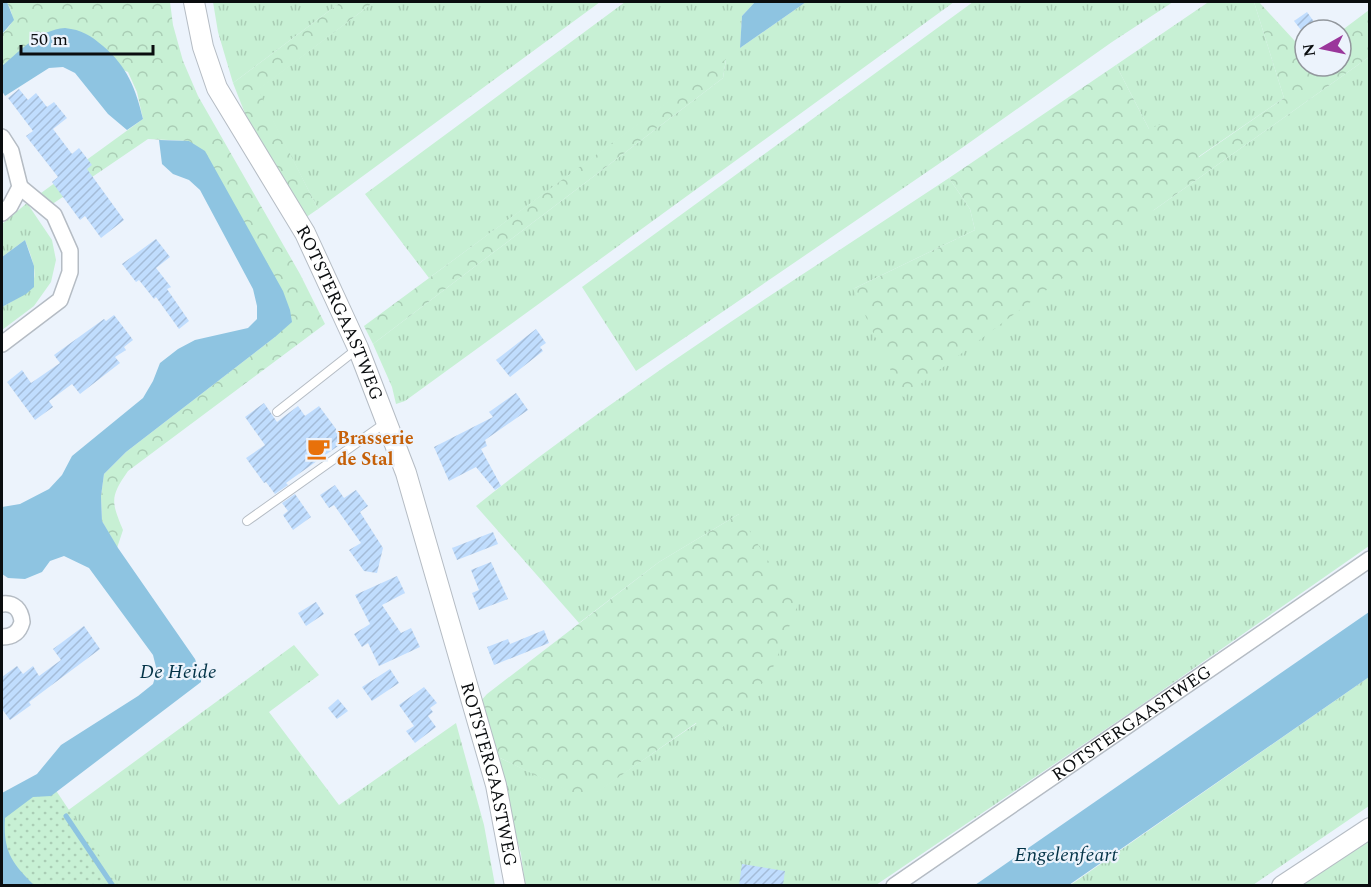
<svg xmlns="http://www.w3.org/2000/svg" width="1371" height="887" font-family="Spectral,serif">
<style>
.grass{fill:url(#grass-tufts)}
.forest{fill:url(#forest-crowns)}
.park{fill:url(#park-dots)}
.water{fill:#8ec4e1}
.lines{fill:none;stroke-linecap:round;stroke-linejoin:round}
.stream{stroke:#8ec4e1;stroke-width:5}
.building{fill:url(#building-hatch)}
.service-casing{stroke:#b5bcc4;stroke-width:10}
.minor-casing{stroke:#b5bcc4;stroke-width:18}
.tertiary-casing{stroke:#b5bcc4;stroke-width:22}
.service{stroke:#fff;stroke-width:8}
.minor{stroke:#fff;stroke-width:15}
.tertiary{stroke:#fff;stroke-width:20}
.labels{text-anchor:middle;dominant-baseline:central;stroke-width:4.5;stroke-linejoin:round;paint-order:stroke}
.street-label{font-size:18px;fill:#0a0d0f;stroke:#ecf3fc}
.food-label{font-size:18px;font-weight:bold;fill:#c56008;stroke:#ecf3fc;text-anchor:start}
.water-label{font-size:20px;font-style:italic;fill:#033347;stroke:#ecf3fc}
</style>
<defs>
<pattern id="grass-tufts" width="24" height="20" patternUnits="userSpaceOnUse" patternTransform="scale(1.5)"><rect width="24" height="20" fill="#c7f0d4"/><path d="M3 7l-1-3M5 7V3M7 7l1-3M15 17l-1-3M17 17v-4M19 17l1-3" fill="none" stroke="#aacdb5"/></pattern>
<pattern id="forest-crowns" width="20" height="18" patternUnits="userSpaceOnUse" patternTransform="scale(1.5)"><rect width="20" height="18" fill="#c7f0d4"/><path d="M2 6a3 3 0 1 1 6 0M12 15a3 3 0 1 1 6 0" fill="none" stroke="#aacdb5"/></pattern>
<pattern id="park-dots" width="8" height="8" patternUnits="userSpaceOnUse" patternTransform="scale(1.5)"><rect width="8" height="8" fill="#c7f0d4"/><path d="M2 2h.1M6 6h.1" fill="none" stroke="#aacdb5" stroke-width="1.8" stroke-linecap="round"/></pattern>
<pattern id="building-hatch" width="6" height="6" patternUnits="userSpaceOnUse" patternTransform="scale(1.5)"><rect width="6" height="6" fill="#c0ddfe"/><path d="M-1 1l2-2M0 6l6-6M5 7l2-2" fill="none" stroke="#a4bcd8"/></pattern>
</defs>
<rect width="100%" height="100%" fill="#ecf3fc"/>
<path class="grass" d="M213,2H341L233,83L218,32Z
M374,2H600L318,209L257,90Z
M625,2H755L742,16L740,48L806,2H954L405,401L396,404L392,387L373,344L723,78L726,60L429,278L365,194Z
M973,2H1173L1112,42L959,150L636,371L582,287Z
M1214,2H1254L1284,98L1198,157L1149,129L1116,65L1207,3Z
M1369,57V546L1134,710L876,885H525L521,854L494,755L586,799L697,723L710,740L739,514L659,562L579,623L476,506C626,386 789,284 949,178L970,209L975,230L853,289L1154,210Z
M27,203L52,240L56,260L51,282L34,306L2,330V307C39,287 41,280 25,240L2,257V224Z
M294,645L319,675L269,712L339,805L456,723L484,825L495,885H113L63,814Z
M1369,677V806L1253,885L1069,886Z
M1369,835V885H1296Z"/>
<path class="forest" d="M7,2H170L173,25L183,61L198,96L300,274L325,324L128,471C110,497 111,501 123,530L117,548L102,521L101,496L104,474L126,452L275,337L189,141L148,139L51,205L41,193L143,119L137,92L128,72L39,36L2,66V34C16,21 14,18 7,2Z
M341,2H374L258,90L318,209L305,218L246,116L233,83Z
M1254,2H1259L1305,52V66H1341V31L1369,10V57L1154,210L903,397L853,289L975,230L970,209L949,178L1116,65L1149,129L1178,117L1199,157L1284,98Z
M726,59L723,78L373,344L364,326Z
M739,514L797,607L770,675L710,741L696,723L586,800L494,755L479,703L487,694L659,562Z"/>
<path class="park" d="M51,783L119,885H2V811Z"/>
<path class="water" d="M2,2H7L14,20L2,34Z
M755,2H806L740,48L742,16Z
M65,28C82,30 90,35 103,46C127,66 136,89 143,119L127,130L108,114L75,73L63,67L49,68L5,96L2,91V66C21,50 39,30 65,28Z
M159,140L189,141L205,151L283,291L290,310L292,322L275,337L126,452L104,474L101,496L102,521L118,548L195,659L201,675V682L51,796L33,797L5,818C3,850 11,863 34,885H2V793L37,774L61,745L138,696L153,684L157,671L153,655L89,568L64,556L50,561L42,572L25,579L8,578L2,574V507L20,504L49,489L62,475L72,456L143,398L153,381L160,363L178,349L195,340L248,328L257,319V306L253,289L200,190L189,180L173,174L162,164Z
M25,240L34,266V287L26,294L2,307V257Z
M1369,612V677L1069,885H975Z"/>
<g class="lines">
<path class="stream" d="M66,816L113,886"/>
</g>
<path class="building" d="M1307,12L1320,30H1301L1294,21Z
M19,89L28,100L36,93L47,107L54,102L67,118L53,129L72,154L79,148L92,165L87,169L124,220L101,238L85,216L80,220L52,182L58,177L26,136L33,131L8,98Z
M156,239L170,257L156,268L171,287L167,289L189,321L179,329L156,297L154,299L139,280L136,282L122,264Z
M114,315L133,340L124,347L126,350L115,357L120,363L80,394L72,384L49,401L53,407L35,420L7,382L22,370L31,383L60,363L54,355L104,319L106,321Z
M536,329L546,343L540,347L543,351L510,377L496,360Z
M516,393L528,410L485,440L487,446L481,449L501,486L495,490L476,467L449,481L434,447L493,417L489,412Z
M264,403L277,422L298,406L305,416L319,406L345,441L286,483L288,485L275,494L266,482L264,483L246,458L265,445L245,417Z
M335,485L344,498L356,490L368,506L360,512L383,548L377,573L364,571L349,550L361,543L334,505L329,508L320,495Z
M295,494L311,517L293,530L283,515L288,511L282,503Z
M493,532L498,544L457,560L452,548Z
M491,562L508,599L479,610L472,593L479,590L471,570Z
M397,576L405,593L382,605L401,633L411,628L420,647L379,666L368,643L362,647L354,634L370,624L355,595Z
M316,602L324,614L306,626L298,613Z
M84,626L100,649L29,702L31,705L10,720L2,709V677L17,666L23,674L33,666L39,676L61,660L53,649Z
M544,630L549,643L494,665L487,647L508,639L510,644Z
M390,669L399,683L372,701L362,687Z
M424,687L437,703L430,708L433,712L428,716L436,727L415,743L406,731L414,726L399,705Z
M338,699L348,711L337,719L328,708Z
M742,864L785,871L783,885H739Z"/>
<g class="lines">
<defs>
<path id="service" d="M277,412L357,349
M247,521L385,423"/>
<g id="minor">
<path d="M2,137L11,151L20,187L10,206L2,213"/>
<path d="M2,344L60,300L70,272V251L54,215L20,187"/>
<path d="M2,604C14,602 21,610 22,622C19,633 12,637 2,637"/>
<path id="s1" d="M894,886L1370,559"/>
</g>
<g id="tertiary">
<path id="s2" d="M194,2L203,47L217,88L305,233L358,348L406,473L496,785L515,886"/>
<path d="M1282,886L1370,828"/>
</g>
</defs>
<use href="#service" class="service-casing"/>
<use href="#minor" class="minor-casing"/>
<use href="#tertiary" class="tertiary-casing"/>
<use href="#service" class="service"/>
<use href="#minor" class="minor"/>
<use href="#tertiary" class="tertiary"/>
</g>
<defs>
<symbol id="cafe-bare" viewBox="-9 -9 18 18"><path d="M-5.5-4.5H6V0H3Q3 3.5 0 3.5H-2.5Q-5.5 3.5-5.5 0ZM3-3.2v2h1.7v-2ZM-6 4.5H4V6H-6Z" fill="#e8710a" stroke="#ecf3fc" stroke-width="2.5" paint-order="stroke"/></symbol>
</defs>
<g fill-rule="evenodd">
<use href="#cafe-bare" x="302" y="432" width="33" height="33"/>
</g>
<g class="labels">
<g class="street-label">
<text stroke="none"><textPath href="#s2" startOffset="346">ROTSTERGAASTWEG</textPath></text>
<text stroke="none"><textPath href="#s1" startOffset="288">ROTSTERGAASTWEG</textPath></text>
<text stroke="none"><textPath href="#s2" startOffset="832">ROTSTERGAASTWEG</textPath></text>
</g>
<g class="food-label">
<text x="337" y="438">Brasserie<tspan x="337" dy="21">de Stal</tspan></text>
</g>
<g class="water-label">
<text x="178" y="672">De Heide</text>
<text x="1066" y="855">Engelenfeart</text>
</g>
</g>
<rect width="1371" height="887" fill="none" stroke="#0a0d0f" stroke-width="6"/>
<g transform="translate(1323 48) rotate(261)"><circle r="28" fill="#ecf3fc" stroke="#92979d" stroke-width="1.5"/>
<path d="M0-4.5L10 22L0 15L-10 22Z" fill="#9a369b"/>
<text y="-9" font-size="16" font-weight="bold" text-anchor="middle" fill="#0a0d0f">N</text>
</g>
<path d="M21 45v9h132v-9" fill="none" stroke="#0a0d0f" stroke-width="3"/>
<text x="30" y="45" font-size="18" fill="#0a0d0f" stroke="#ecf3fc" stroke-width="4.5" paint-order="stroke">50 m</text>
</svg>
